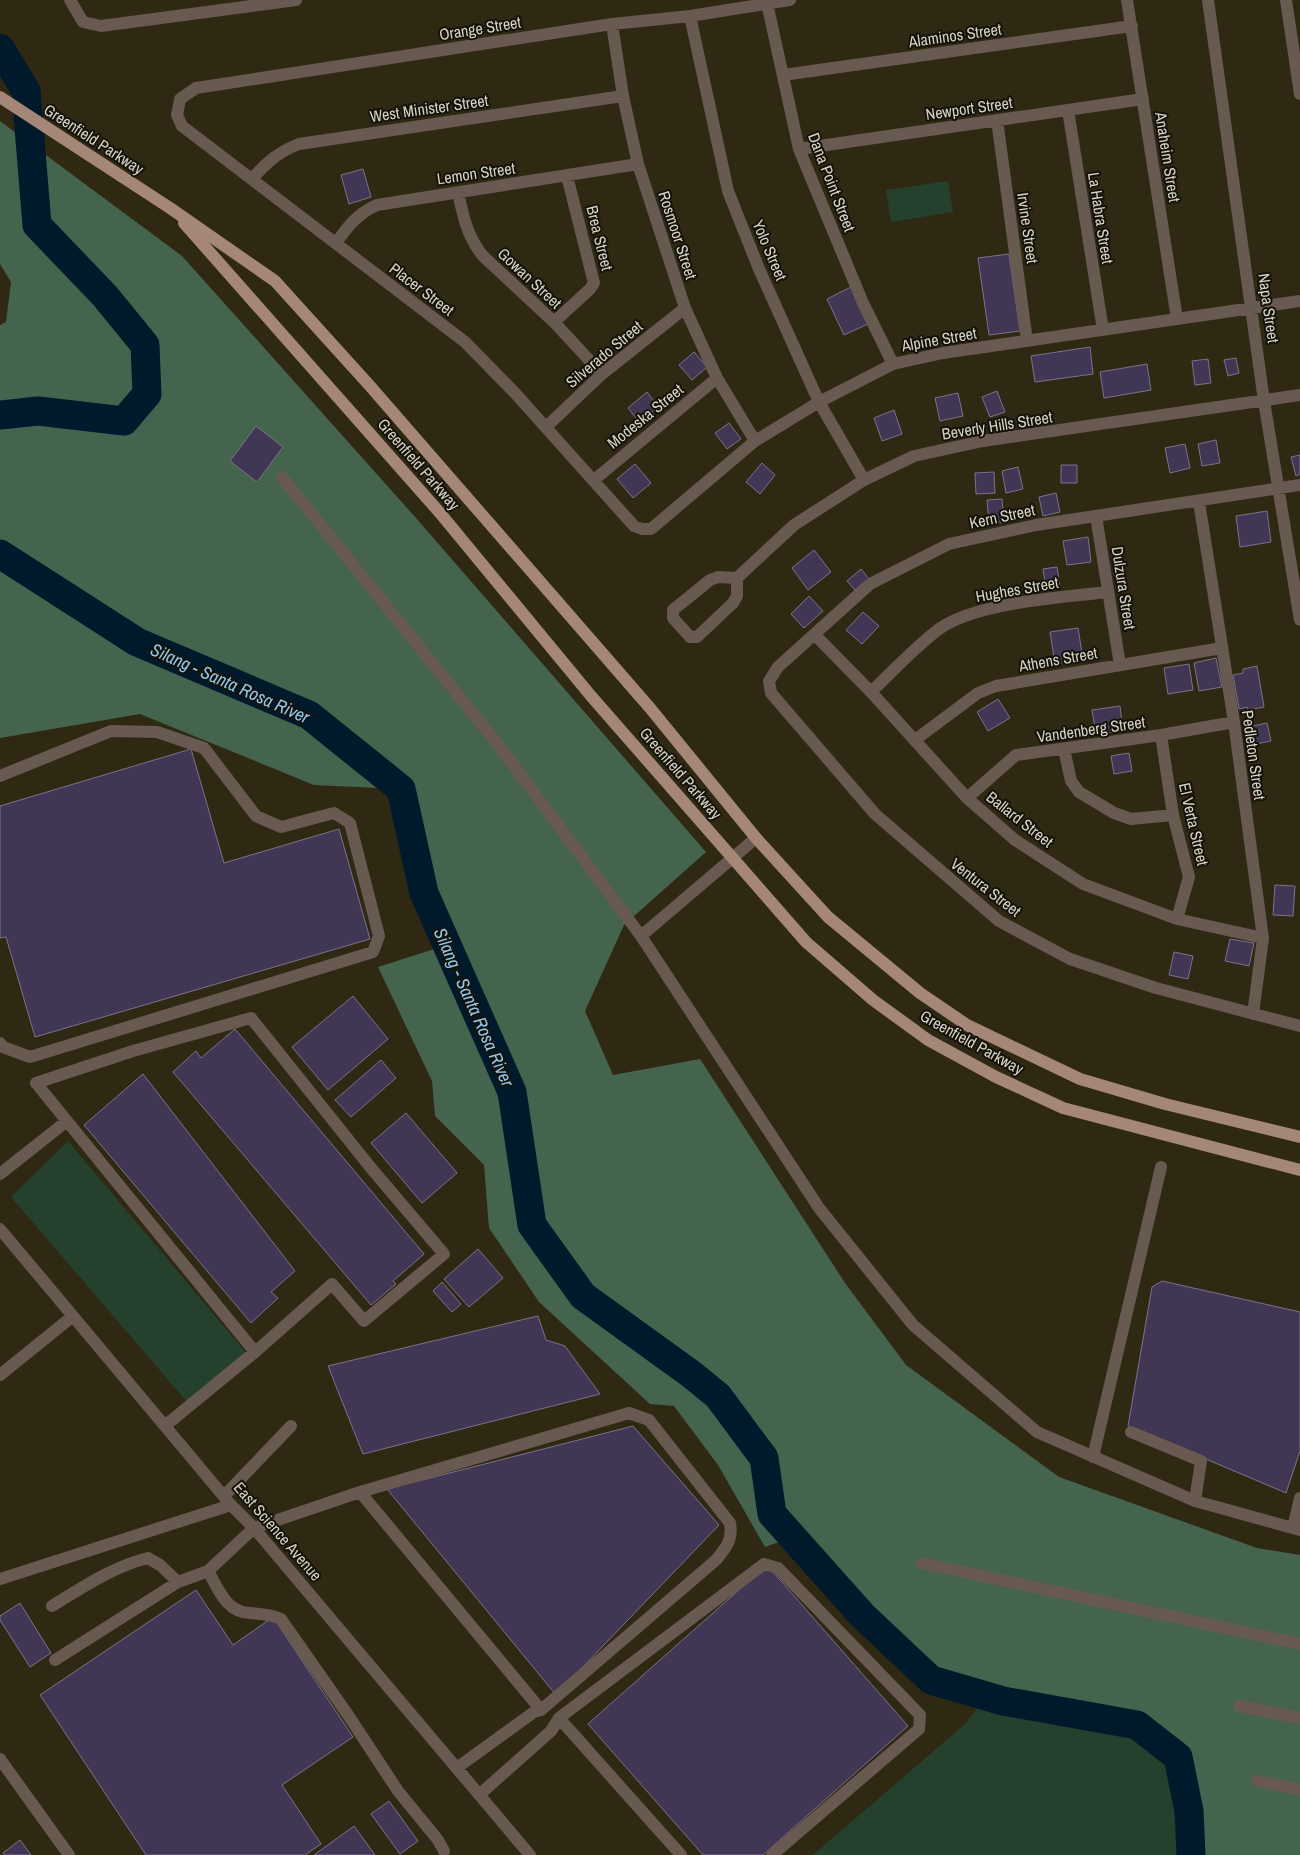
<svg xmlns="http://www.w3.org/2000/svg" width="1300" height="1855" font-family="'Archivo Narrow',sans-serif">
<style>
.green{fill:#25402d}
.forest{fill:#45644e}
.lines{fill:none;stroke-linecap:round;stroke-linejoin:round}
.river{stroke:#001a2c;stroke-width:29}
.building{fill:#413653;stroke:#7b738a}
.minor{stroke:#685951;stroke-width:12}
.major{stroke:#a58778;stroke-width:12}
.labels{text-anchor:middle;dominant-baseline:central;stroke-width:4;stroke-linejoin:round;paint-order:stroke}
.street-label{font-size:16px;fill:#d6d2c6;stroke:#151209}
.water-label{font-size:18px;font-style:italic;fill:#8fc8ef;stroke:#151209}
</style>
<rect width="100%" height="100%" fill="#2f2914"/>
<path class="green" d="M948,181L953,212L891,222L886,190Z
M68,1141L253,1361L187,1402L11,1197Z
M986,1696L1137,1725L1178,1757L1189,1811L1191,1855H813L965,1724Z"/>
<path class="forest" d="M0,121L182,256L416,518L706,852L624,925L585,1011L613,1075L700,1059L845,1283L906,1365L1059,1477L1257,1548L1300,1555V1855H1191L1189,1811L1178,1757L1137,1725L1003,1701L931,1680L862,1615L793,1537L765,1547L718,1465L674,1406L650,1404L539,1302L489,1228L484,1165L435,1116L432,1081L378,967L447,945L424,893L401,789L314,785L140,714L0,738V325L6,322L11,282L0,264Z"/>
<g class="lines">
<path class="river" d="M0,48L26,91L37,225L105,296L145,345L147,394L124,421L38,411L0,415
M0,554L137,642L309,715L401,789L424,893L512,1092L532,1225L583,1296L691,1374L718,1396L764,1458L772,1514L862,1615L931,1680L1003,1701L1137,1725L1178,1757L1189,1811L1191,1855"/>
</g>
<path class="building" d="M363,169L371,197L349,204L341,175Z
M1009,254L1020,331L989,335L978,258Z
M851,287L868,324L844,335L827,299Z
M1090,347L1093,374L1035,382L1031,356Z
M694,352L707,367L692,380L679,365Z
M1236,358L1239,373L1228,376L1224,360Z
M1208,359L1211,383L1195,385L1192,361Z
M1147,364L1151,390L1104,398L1100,372Z
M997,391L1005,412L990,417L982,397Z
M647,392L658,407L639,422L628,408Z
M958,393L963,416L940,421L935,398Z
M894,410L902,434L882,441L874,418Z
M729,423L741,439L727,449L715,433Z
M256,426L283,447L257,482L230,461Z
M1216,440L1220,463L1202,466L1198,444Z
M1185,444L1190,468L1170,473L1165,448Z
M1300,455V474L1296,476L1291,457Z
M762,463L775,475L760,494L746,482Z
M635,464L651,483L633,498L617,479Z
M1061,465H1077V483H1061Z
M1018,467L1023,489L1006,493L1002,471Z
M994,472L995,493L976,494L975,473Z
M1056,493L1060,512L1043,516L1039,497Z
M1002,499L1004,522L989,523L987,500Z
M1267,511L1271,542L1240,547L1236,516Z
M1088,537L1091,562L1067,565L1063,541Z
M814,550L831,572L808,590L792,568Z
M1057,567L1060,587L1046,589L1043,569Z
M861,569L869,579L855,590L847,581Z
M809,596L823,611L804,628L791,614Z
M863,612L879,626L862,644L846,630Z
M1078,628L1083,659L1055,664L1050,632Z
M1216,658L1222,687L1199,691L1194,663Z
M1189,664L1193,690L1168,694L1164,668Z
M1257,666L1264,707L1248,710L1247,707L1239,709L1233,675L1243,673V669Z
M998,699L1010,718L988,731L977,712Z
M1120,706L1123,731L1096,734L1092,710Z
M1267,723L1271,741L1256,744L1253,726Z
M191,749L224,863L339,829L370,939L35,1037L6,937L0,938V806Z
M1129,753L1132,771L1114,774L1111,756Z
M1275,885L1295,886L1293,916L1273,915Z
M1230,939L1254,943L1249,966L1225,961Z
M1174,952L1193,956L1188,979L1169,975Z
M353,996L388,1039L328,1090L292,1047Z
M235,1029L424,1254L393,1281L396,1284L371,1305L173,1072L196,1051L201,1058Z
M381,1060L396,1078L351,1117L335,1100Z
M143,1074L295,1271L271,1292L278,1298L251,1323L84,1125Z
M406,1113L457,1173L422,1203L371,1143Z
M478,1249L503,1278L469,1307L444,1279Z
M1162,1281L1300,1312V1451L1286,1493L1128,1426L1152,1287Z
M442,1282L461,1304L452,1312L433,1291Z
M538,1316L546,1340L565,1346L600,1394L363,1454L328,1366Z
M633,1426L719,1525L556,1695L387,1489Z
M767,1565L908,1726L763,1855H703L588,1724Z
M196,1590L233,1645L273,1617L353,1737L282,1785L321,1844L305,1855H146L40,1695Z
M20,1603L51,1653L30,1667L0,1620V1616Z
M389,1801L418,1841L400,1854L371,1814Z
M354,1826L375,1855H314Z
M20,1840L31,1855H4L3,1853Z"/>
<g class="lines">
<path class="minor" d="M70,0L83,22L101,26L296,0
M790,0L690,16L612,24L196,88L180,99L177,115L182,126L465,342L515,393L634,526L642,529H651L755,441L819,402L893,364L943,353L1300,301
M1127,0L1177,319
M1208,0L1264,401L1300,620
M1286,0L1300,94
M767,3L799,149L863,303L893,364
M690,16L728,191L759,269L819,402L864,480
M612,24L623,96L638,164L685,308L717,378L755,441
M783,75L1132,26
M1068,110L1103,330
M997,120L1027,341
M799,149L1143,99
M252,179C266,163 278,152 299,144L623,96
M458,192C463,216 467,236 483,256L554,322L602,374
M336,243C348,226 357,214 377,205L638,164
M554,322L590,289L594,283L567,176
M546,427L602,374L685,308
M282,477L496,742L641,936
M594,480L717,378
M1300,485L1036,525L949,544L870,584L778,667L769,681L771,693L875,814L999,921L1070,959L1156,988L1300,1026
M1199,502L1234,722L1263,938L1253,1014
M1096,516L1120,665
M737,578V596L733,603L697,637H690L673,618V610L710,580L718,577L737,578L794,525L864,480L914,456L983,441L1300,395
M815,635L871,692L967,798L1015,840L1083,884L1177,919L1263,938
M871,692C893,671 915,647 939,629C977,602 1060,598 1107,592
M1161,735L1173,815L1189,877L1177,919
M915,740L978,693L996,686L1222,648
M1064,749L1071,781L1079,792L1114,813L1131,819L1173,815
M0,776L111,731L157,732L204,748L256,816L281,827L334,813L350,823L379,936L373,952L30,1057L3,1047L0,1043
M967,798L1016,755L1161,735L1234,722
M756,838L641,936L819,1208L913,1325L1037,1432L1195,1501L1300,1530
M0,1174L67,1121
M0,1229L231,1505L254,1528L530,1855
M0,1375L73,1316
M166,1425L255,1352L332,1284L364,1321L444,1254L371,1168L251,1018L133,1051L36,1083L255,1352
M1131,1432L1201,1461L1195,1501
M1093,1457L1161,1167
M360,1492L541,1710
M225,1495L291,1426
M1293,1528L1300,1498
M922,1563L1300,1644
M208,1571C219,1590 226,1612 250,1613C261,1614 271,1614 281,1619L348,1715L398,1791L438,1840L444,1851
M0,1579L231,1505
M52,1606C83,1587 112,1567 148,1558L160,1565L178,1582L208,1571L254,1528L360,1492L629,1413L649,1420L730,1523C733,1540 726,1548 716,1560L541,1710L534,1712L458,1767
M55,1660L178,1582
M1239,1706L1300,1718
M559,1718L681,1855
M0,1759L69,1855
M1258,1781L1300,1790
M479,1795L551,1731L559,1718L764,1564L778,1568L920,1715L919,1729L772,1855"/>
<path class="major" d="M0,97L170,208L275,281L370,386L650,708L756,838L828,917L920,993L967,1025L1080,1079L1165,1104L1300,1137
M184,223L440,513L591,696L806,942L873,1000L928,1040L996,1077L1063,1108L1300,1170"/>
</g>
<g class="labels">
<g class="street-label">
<text transform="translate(480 28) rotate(-9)">Orange Street</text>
<text transform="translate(955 35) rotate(-8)">Alaminos Street</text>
<text transform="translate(429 108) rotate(-8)">West Minister Street</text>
<text transform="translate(969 108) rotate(-8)">Newport Street</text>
<text transform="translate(94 139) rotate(33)">Greenfield Parkway</text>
<text transform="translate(1168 157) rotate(81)">Anaheim Street</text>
<text transform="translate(476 173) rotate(-8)">Lemon Street</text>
<text transform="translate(832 182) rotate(69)">Dana Point Street</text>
<text transform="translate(1101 218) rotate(81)">La Habra Street</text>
<text transform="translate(1028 228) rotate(82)">Irvine Street</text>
<text transform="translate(678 235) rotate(72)">Rosmoor Street</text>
<text transform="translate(600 238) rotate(76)">Brea Street</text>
<text transform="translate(770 250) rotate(67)">Yolo Street</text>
<text transform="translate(530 278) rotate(43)">Gowan Street</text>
<text transform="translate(422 289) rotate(37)">Placer Street</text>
<text transform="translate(1269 308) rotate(82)">Napa Street</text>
<text transform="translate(939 339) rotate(-10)">Alpine Street</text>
<text transform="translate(604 354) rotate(-40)">Silverado Street</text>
<text transform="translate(645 416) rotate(-39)">Modeska Street</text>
<text transform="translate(997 425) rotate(-9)">Beverly Hills Street</text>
<text transform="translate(419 464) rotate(49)">Greenfield Parkway</text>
<text transform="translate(1002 516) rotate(-12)">Kern Street</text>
<text transform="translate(1124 588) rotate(81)">Dulzura Street</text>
<text transform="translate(1017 589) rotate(-10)">Hughes Street</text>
<text transform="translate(1058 659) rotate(-10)">Athens Street</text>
<text transform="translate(1091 729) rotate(-8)">Vandenberg Street</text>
<text transform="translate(1254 755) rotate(82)">Pedleton Street</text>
<text transform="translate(681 773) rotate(49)">Greenfield Parkway</text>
<text transform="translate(1020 819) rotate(38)">Ballard Street</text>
<text transform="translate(1194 824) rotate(77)">El Verta Street</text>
<text transform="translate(986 887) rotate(38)">Ventura Street</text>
<text transform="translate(972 1042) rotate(29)">Greenfield Parkway</text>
<text transform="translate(278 1531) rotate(49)">East Science Avenue</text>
</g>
<g class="water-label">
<text transform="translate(230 683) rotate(24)">Silang - Santa Rosa River</text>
<text transform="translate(474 1007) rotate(66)">Silang - Santa Rosa River</text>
</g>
</g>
</svg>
